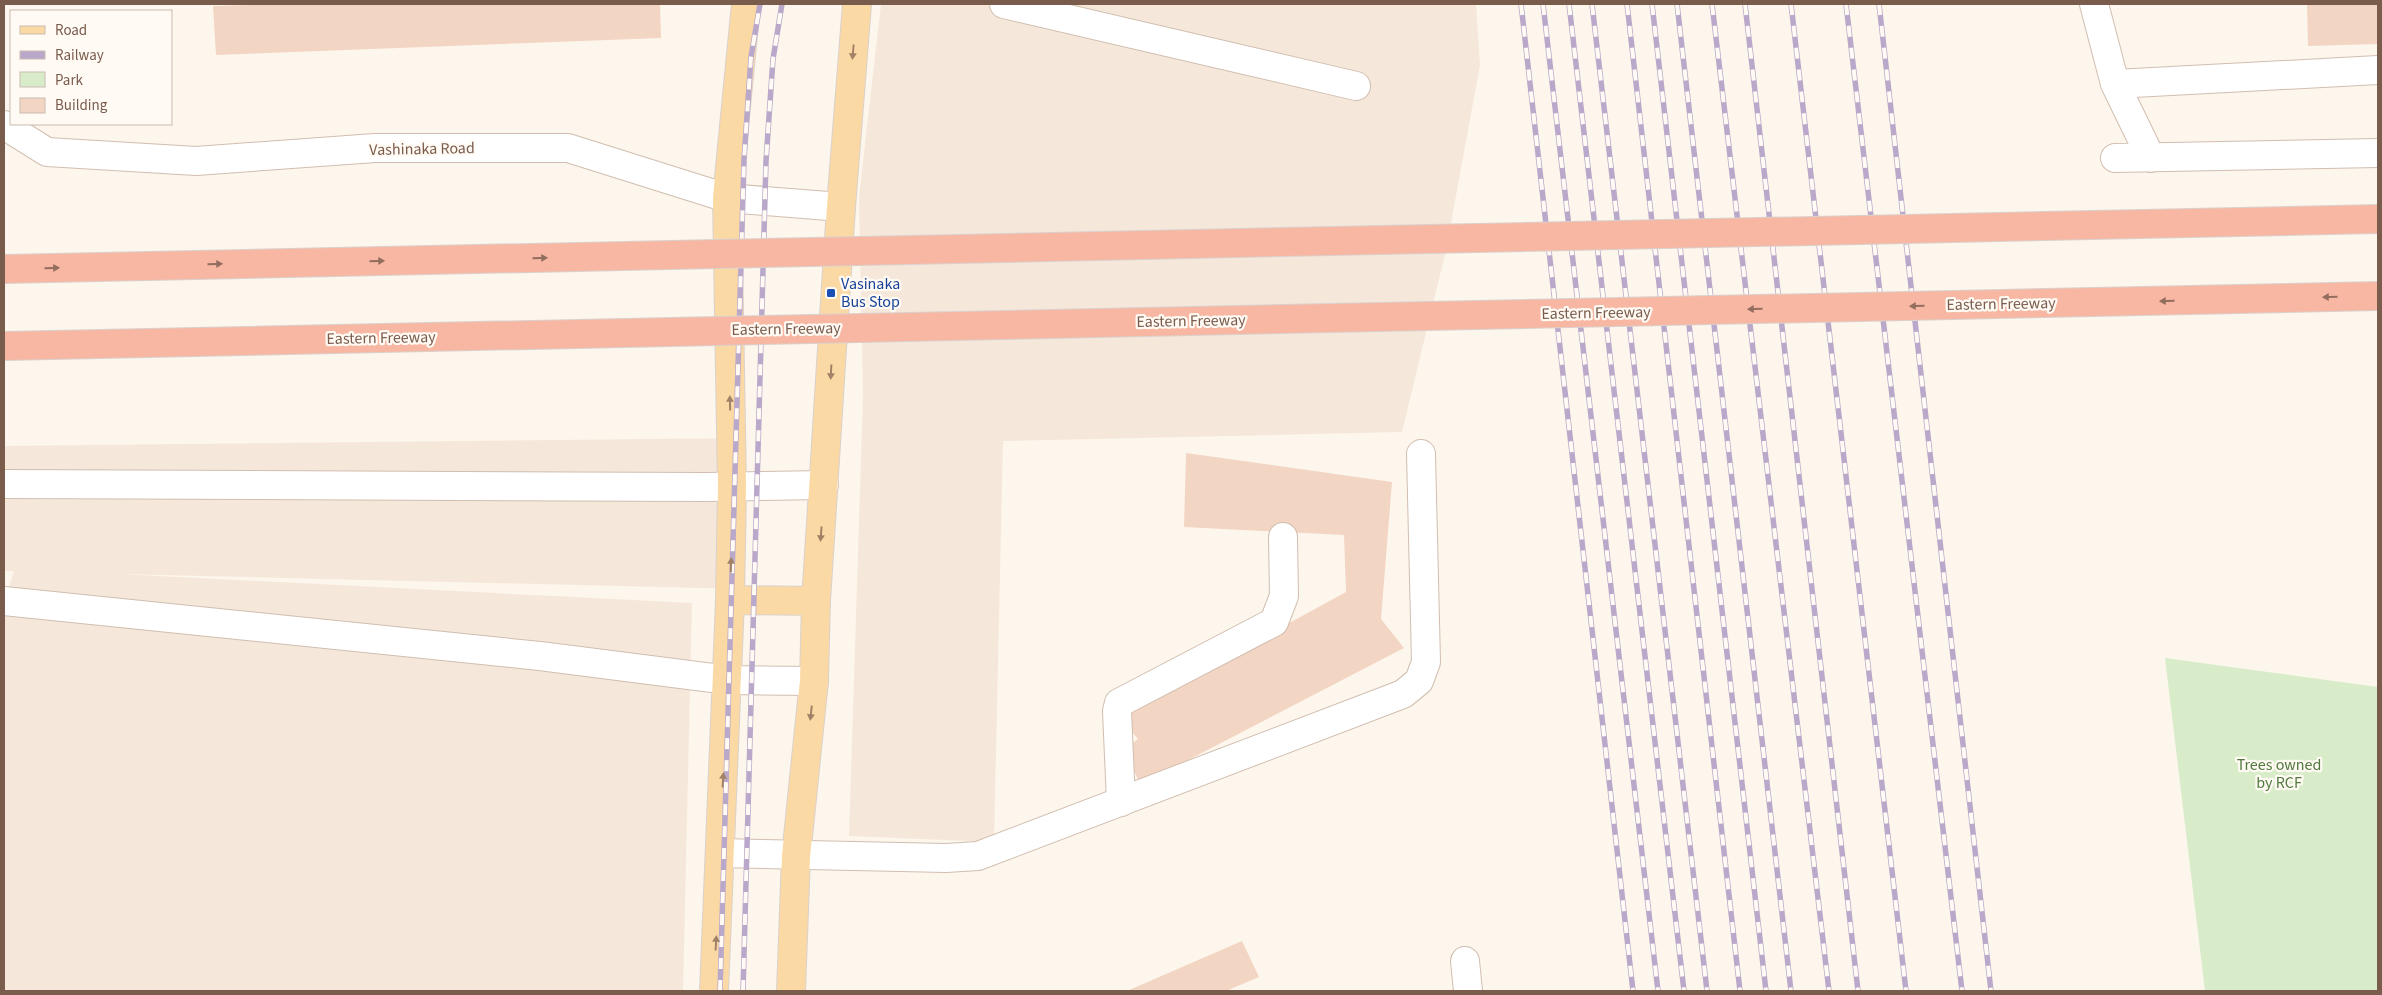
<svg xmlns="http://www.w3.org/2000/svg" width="2382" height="995" font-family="'Source Sans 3',sans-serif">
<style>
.residential{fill:#f5e8da}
.green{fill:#d8ecc9}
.building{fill:#f3d5c3}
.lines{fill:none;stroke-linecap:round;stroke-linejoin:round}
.minor-casing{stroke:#d1beb0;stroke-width:30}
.major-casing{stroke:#dad1cd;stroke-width:30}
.minor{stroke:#fff;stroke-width:28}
.major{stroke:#fbd9a5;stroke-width:28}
.rail-casing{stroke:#b9a8c9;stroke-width:5.5}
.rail{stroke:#fffaf3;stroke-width:4;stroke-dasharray:11;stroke-linecap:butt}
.highway-bridge-casing{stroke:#dad1cd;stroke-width:30;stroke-linecap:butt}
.highway-bridge{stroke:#f7b7a3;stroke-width:28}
.oneway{fill:#a18267}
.oneway2{fill:#936e5e}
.transit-dot{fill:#1a4fb4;stroke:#fffaf3;stroke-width:2}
.labels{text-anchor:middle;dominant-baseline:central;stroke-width:4.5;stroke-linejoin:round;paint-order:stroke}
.street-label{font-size:16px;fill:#7a5c4d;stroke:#fffaf3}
.transit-label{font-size:16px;fill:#164399;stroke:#fffaf3;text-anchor:start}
.park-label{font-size:16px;fill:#537a41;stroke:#fffaf3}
</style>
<rect width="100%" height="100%" fill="#fdf6ec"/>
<path class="residential" d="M881,4H1476L1480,65L1446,250L1402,432L1003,441L994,842L849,836L863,395L859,197Z
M744,438L742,589L119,574L692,603L683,991H4V604L14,571H4V446Z"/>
<path class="green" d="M2165,658L2378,687V991H2205Z"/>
<path class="building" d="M280,4H660L661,38L216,55L213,6Z
M2307,4H2378V44L2308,46Z
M1186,453L1392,482L1381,619L1404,648L1140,785L1125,748L1138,739L1119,716L1346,592L1344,535L1184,527Z
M1242,941L1259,977L1226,991H1127Z"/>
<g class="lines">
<defs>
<path id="minor" d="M1004,4L1356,86
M2094,4L2115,84L2151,158
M2115,84L2378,70
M4,125L47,152L196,161L375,148H568L727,198L841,207
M2115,158L2378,153
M4,484L706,487L824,485
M4,601L540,656L728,680L814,681
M1121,802L1117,711L1119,703L1274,622L1284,596L1283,537
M720,853L946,858L978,856L1403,694L1419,681L1426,662L1421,454
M1465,961L1468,991"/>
<path id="major" d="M730,600L816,601
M714,991L730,600L732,487L727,198L746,4
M791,991L796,856L814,681L816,601L841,207L857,4"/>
</defs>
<use href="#minor" class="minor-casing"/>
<use href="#major" class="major-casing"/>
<use href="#minor" class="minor"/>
<use href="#major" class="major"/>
<defs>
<path id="rail" d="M1521,4L1633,991
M1543,4L1658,991
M1569,4L1684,991
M1592,4L1707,991
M1627,4L1740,991
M1652,4L1766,991
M1677,4L1791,991
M1712,4L1829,991
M1745,4L1858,991
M1791,4L1906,991
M1846,4L1962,991
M1879,4L1991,991
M720,991L744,160L751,57L760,4
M743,991L766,161L773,59L782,4"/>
</defs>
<use href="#rail" class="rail-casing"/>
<use href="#rail" class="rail"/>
<defs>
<path id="highway-bridge" d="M4,269L2378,219
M4,346L2378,296"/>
</defs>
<use href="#highway-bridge" class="highway-bridge-casing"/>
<use href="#highway-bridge" class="highway-bridge"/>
</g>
<defs><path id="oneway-solid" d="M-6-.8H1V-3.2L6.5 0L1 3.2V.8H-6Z" transform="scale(1.25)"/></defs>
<g class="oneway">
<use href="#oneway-solid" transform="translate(853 52) rotate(95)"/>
<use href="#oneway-solid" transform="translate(831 372) rotate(93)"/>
<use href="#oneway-solid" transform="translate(730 403) rotate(-91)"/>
<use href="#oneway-solid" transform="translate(821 534) rotate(94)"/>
<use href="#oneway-solid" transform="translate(731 565) rotate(-89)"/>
<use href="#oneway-solid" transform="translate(811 713) rotate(96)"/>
<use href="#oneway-solid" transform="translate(723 780) rotate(-87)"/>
<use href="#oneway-solid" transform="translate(716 943) rotate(-87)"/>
</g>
<g class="oneway2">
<use href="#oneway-solid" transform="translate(540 258) rotate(-1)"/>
<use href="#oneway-solid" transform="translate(377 261) rotate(-1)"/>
<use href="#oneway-solid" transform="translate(215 264) rotate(-1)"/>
<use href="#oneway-solid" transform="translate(52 268) rotate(-1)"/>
<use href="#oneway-solid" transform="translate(2330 297) rotate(179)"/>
<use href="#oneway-solid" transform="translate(2167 301) rotate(179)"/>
<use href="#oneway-solid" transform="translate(1917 306) rotate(179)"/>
<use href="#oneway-solid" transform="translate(1755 309) rotate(179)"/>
</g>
<rect class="transit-dot" x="826" y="288" width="10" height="10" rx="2.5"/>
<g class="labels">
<g class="street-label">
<text transform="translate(422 149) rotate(-1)">Vashinaka Road</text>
<text transform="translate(2001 304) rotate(-1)">Eastern Freeway</text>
<text transform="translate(1596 313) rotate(-1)">Eastern Freeway</text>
<text transform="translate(1191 321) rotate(-1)">Eastern Freeway</text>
<text transform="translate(786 329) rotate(-1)">Eastern Freeway</text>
<text transform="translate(381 338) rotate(-1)">Eastern Freeway</text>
</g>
<g class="transit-label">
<text x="841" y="284">Vasinaka<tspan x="841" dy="18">Bus Stop</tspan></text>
</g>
<g class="park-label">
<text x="2279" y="765">Trees owned<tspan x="2279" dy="18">by RCF</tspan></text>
</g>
</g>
<rect width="2382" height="995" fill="none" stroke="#7a5c4d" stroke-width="10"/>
<rect x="10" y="10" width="162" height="115" fill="#fffaf3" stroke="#cabbb1"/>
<rect x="20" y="26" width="25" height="8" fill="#fbd9a5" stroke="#cabbb1"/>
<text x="55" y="35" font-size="15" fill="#7a5c4d">Road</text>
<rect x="20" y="51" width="25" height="8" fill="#b9a8c9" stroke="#cabbb1"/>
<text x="55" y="60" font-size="15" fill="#7a5c4d">Railway</text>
<rect x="20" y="72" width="25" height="15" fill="#d8ecc9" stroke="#cabbb1"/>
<text x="55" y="85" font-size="15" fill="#7a5c4d">Park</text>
<rect x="20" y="98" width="25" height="15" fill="#f3d5c3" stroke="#cabbb1"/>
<text x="55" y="110" font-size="15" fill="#7a5c4d">Building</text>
</svg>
